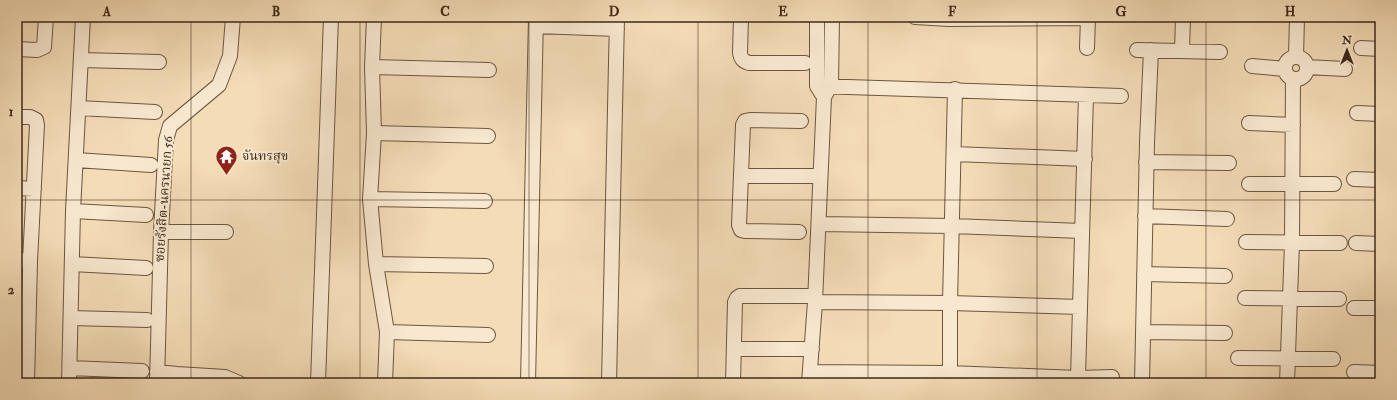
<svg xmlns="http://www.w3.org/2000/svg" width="1397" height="400" font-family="'IM FELL Double Pica','Noto Serif Thai',serif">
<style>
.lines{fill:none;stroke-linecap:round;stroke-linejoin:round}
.minor-casing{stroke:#6c5640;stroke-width:16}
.minor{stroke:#f8e8d0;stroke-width:14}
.grid{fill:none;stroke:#3e2919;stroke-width:1;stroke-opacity:0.55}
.labels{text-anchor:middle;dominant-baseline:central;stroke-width:4;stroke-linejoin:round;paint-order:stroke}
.poi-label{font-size:13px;fill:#3e2919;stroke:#f8e8d0;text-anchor:start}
.street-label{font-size:13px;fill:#3e2919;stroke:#f8e8d0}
.neatline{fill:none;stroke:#3e2919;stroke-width:1.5}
.grid-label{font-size:13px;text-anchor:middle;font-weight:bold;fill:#3e2919}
</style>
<rect width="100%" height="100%" fill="#f4dcb7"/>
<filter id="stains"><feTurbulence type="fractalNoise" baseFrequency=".005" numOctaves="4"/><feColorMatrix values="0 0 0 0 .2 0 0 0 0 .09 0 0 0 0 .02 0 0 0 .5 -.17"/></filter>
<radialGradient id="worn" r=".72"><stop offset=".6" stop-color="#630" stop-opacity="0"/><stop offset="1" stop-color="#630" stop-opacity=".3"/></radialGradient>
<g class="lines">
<defs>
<path id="minor" d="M374,17L372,67L374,133L370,199L376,264L387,332L385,383
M741,17L740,53C741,59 743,61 749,63H805
M817,17V86L822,94
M915,17L949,19L1088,18
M536,26L617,29
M1087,48L1088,17
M1361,48L1380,49
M17,49L37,50L44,47L46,17
M1137,50L1220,52
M1182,51L1183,17
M1296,57L1297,17
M1285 68a11 11 0 1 1 22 0a11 11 0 1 1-22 0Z
M81,60L159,62
M1252,66L1285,69
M372,67L489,70
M1307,67L1345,69
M817,86L1121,96
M79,108L155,112
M1357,113L1380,114
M17,117H30L36,120L37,125L30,261L27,383
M1249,123L1293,125
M374,133L488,136
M954,154L1085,159
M76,160L151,165
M1146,162L1229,163
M741,176H820
M1354,179L1380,180
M1249,184H1334
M17,188L34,189
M370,199L485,201
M73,211L146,215
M1145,216L1227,219
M819,224L952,226L1082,231
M161,232H226
M799,232L745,231L741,230L739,225L743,125L745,121L750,120L801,121
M1246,242L1340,243
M1356,243L1380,244
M17,260L30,261
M72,264L146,268
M376,264L486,266
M1144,274L1225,276
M1245,298L1339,299
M815,302L950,303L1080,307
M1354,308H1380
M71,318L147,320
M387,332L488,335
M1143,332L1225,333
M734,349H812
M1238,358L1333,359
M70,368L142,371
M157,372L177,374L225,377L239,383
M810,372L949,373L1078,378L1112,377
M1354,372L1380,373
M1078,378L1086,95
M69,383L73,211L83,17
M157,383L161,232L166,140L170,126L219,85L230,56L233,17
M318,383L331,17
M528,383L536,17
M609,383L617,17
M733,383L735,302L737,298L740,296H815
M809,383L815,302L824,97L831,85L832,17
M950,383V303L955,89
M1142,383L1147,142L1151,50
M1287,383L1292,242L1293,79"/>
</defs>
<use href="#minor" class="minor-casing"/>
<use href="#minor" class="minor"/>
</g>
<path class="grid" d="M191,17V383M360,17V383M529,17V383M698,17V383M868,17V383M1037,17V383M1206,17V383M17,200H1380"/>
<defs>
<symbol id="temple-pin" viewBox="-11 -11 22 30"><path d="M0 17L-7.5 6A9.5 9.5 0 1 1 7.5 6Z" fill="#8f2418" stroke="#f8e8d0"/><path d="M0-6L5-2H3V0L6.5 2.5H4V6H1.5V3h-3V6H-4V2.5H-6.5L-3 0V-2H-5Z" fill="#fff"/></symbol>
</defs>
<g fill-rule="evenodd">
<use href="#temple-pin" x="214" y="144" width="25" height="34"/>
</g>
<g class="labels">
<g class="poi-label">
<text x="242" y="156">จันทรสุข</text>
</g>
<g class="street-label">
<text transform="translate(164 199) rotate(-86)">ซอยรังสิต-นครนายก 56</text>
</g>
</g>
<rect width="1397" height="400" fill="none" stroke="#f4dcb7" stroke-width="44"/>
<g transform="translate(1347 50)" stroke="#f8e8d0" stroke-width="3" paint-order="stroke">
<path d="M0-3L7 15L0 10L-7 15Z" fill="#3e2919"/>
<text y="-6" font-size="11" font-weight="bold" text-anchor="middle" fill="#3e2919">N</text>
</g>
<rect x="22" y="22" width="1353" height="356" class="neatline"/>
<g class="grid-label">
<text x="107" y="16">A</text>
<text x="276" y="16">B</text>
<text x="445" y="16">C</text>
<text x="614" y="16">D</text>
<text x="783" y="16">E</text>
<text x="952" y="16">F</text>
<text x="1121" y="16">G</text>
<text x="1290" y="16">H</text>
<text x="11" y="116">1</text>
<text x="11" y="294">2</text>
</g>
<rect width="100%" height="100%" filter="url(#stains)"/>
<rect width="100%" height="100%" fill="url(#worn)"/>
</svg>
